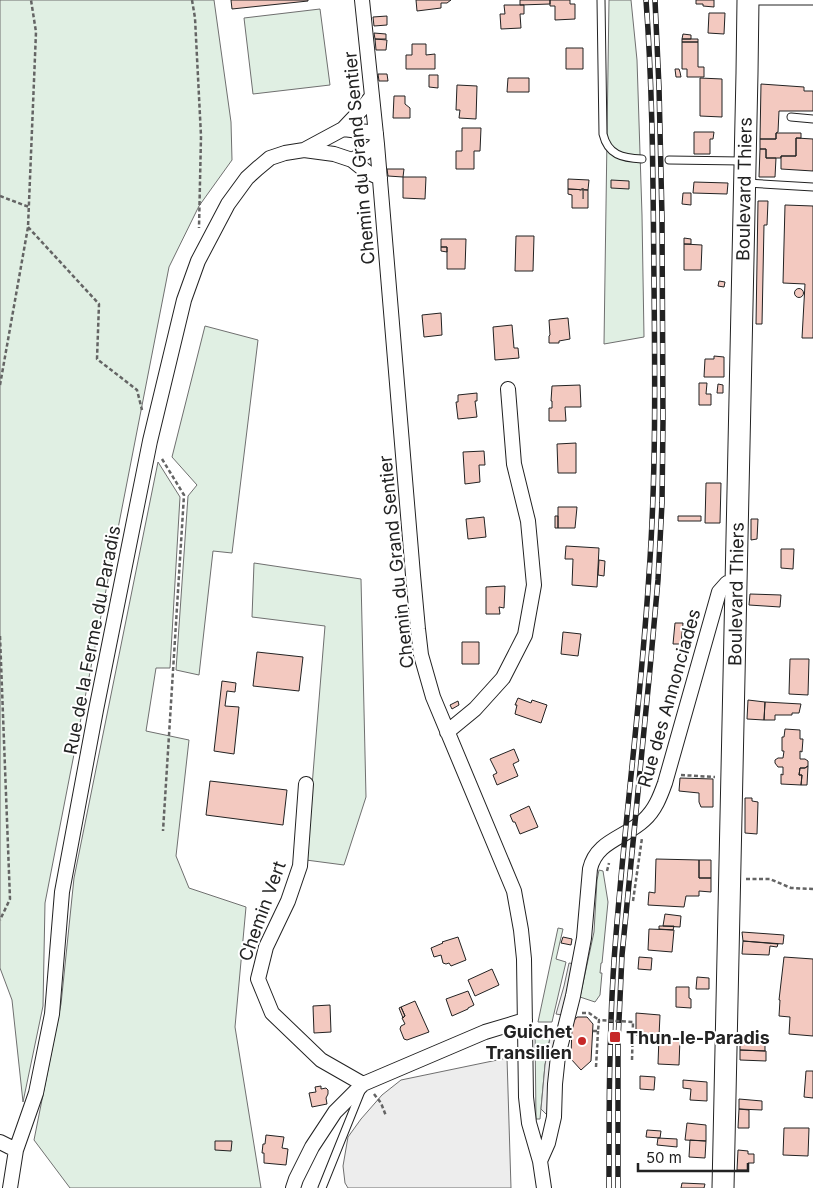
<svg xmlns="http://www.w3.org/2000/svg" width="813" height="1188" font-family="Inter,sans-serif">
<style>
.green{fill:#e0efe3;stroke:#6f6f6f}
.parking{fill:#ededed;stroke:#6f6f6f}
.building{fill:#f3c9c0;stroke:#222}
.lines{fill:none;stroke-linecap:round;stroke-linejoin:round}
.lane-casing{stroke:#222;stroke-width:9}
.street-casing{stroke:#222;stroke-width:16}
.primary-casing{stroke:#222;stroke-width:23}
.path{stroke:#646464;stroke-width:2.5;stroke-dasharray:4 2.5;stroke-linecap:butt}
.lane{stroke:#fff;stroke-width:7}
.street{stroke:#fff;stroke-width:14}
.primary{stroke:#fff;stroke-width:21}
.rail-casing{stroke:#222;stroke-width:5.5}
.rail{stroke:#fff;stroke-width:4;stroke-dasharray:11;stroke-linecap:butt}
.path-bridge{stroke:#646464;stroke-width:2.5;stroke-dasharray:4 2.5;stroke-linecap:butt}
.poi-dot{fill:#c62828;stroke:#fff;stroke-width:2}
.labels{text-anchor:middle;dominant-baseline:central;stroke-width:4;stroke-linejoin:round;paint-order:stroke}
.number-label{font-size:15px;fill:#564c4a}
.street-label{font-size:18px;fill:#222;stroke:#fff}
.poi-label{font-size:18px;font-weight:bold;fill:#222;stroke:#fff;text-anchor:end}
</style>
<rect width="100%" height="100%" fill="#fff"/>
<path class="green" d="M0,0H214L231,122L232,160L199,206L169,267L45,903L43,1006L23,1102L12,1000L0,968Z
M609,0H631L637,60L642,215L644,337L604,344Z
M320,9L330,85L253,94L244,18Z
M205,326L258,340L232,553L213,551L199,675L176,670L188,496L197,485L172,457Z
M158,462L180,497L170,668H156L146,731L189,740L176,856L189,888L246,907L235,1027L261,1188H70L34,1140L61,1004L74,878Z
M254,563L361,579L366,797L344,865L306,860L325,626L252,617Z
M599,870L603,871L608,902L602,963H601L600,973H602L600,995L595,1002L580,997L594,932L597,880Z
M558,928L563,929L556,959L566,962L552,1022H538Z
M551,1031L545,1065L540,1119H536L535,1032Z"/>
<path class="parking" d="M569,963L575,964L562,1015L556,1014L564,986Z
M551,1033L556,1035L547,1115L541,1109L545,1065Z
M507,1058L511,1188H348L345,1183L343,1166L348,1137L361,1119L382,1095L401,1080Z"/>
<path class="building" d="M231,0H308V1L232,9Z
M416,0H451L447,3H441V8L417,11Z
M520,0H550V4L520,5Z
M550,0H570V4H575V19L555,20V6H550Z
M696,0H714V7L703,6V4H696Z
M504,5H524V14H520L521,28L501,29L500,14H505Z
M709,13H725L724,34L708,33Z
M387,16V25L374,26L373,17Z
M374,33L386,34V39H375Z
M683,34L691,35V39H682Z
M375,39L387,40L386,50H376Z
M682,39H698V42H682Z
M682,42H698V67H704V77H687V69H682Z
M412,44H426V55L435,54V69H406V55H412Z
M566,48H583V69H566Z
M675,69H679L680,72L681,77H676Z
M378,74H387L388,81H379Z
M429,75H438V88L429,87Z
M508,78H529V92H507Z
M700,78L722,79V117L700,116Z
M761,84L804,87V91H813V111H779L778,132L776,133V139H760Z
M457,85L477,86L476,119L459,118L460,110H456Z
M394,96H405V104L410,108V118H393Z
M462,128H481L480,151H474V169H456V151H462Z
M694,132H714L713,139H710V154H694Z
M776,133H801V138H796V156H781V158H766V149H760V139H776Z
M796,138L813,139V171L781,169V156H796Z
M760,149H766V158H776L775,177H759Z
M387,169H404L403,177L388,176Z
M403,177H426L425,199L403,198Z
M568,179L589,180L588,190L568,189Z
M611,180L629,181V189L611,188Z
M694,182L728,183L727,194L693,193Z
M568,189L588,190V208H572V195L568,194Z
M683,193H691V205L682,204Z
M758,201H768L767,225H764L762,324H756Z
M785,205L813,206V338H802L805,284L783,283Z
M516,236H534L533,271H515Z
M684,238L691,239V244H684Z
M441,239H466L465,269H447V247H441Z
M684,244L702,245L701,270H684Z
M441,247H447V252L441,251Z
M719,281L725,282L724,287L718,286Z
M794.5 293a4.5 4.5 0 1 1 9 0a4.5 4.5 0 1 1-9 0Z
M441,313L442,335L424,337L422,315Z
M568,318L570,339L559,341V343H549V336L550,335L549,320Z
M512,325L514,348H518L519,358L495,360L493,327Z
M714,356L724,357V377H704L705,359H714Z
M699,383H707L706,394H711V405H699Z
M718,384L723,385V393H717Z
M580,385L581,407H565L566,421H549V408H552V401H551L552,386Z
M477,393V401H475L477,417L458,419L456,402H458V395Z
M576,443V473H558L557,444Z
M484,451L485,465H479L480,482L465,484L463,452Z
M706,483H721L720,523H705Z
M558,507H577L575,528H558Z
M555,516H558V528H555Z
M678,516H701V521H678Z
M484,517L486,537L468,539L466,519Z
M751,519H758L757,539L751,540Z
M566,546L599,548L597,587L572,585L573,559H565Z
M781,549H794L793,569L781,568Z
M599,560L605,561L604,576L598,575Z
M505,586L504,608L499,607L500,614H486V587Z
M750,594L781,595L780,607L749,605Z
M675,623H683L681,644H673Z
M563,632L581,634L578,656L561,654Z
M462,642H479V664H462Z
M257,652L303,657L299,691L253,686Z
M790,659H809L808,695L789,694Z
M222,681L236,683L235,692L227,691L225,706L239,707L234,754L214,751Z
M518,698L531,703L532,700L547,705L541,723L515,714L517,705H515Z
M748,700L765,702L764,720L747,719Z
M458,701L459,705L452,709L450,705Z
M765,702L801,704L799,713H792V715H775V720H764Z
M785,729L800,730V739H803L802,752L800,751V759H805L808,761V766L805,768H800L799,775H802L801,785L781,784V774L783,775V767H778L775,763V760L778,758H783L784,751H782V737H784Z
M514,749L519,761L513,764L518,776L497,785L493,775L497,773L490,759Z
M808,766L807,785H801L802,775H799L800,768H805Z
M680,778L713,779V807H701L699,802V793L679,791Z
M210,781L287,790L283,825L206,815Z
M745,798H752V801L758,802L757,834L745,833Z
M529,806L538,827L520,834L515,822H513L510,815Z
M656,859L699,860V878H711V892L699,891V896H686L684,907L648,905L649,892L655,893Z
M699,860H711V878H699Z
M665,914L681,916L680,927L663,926Z
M659,926H674L673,930L659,929Z
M649,929L674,930L672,952L648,950Z
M742,932L784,935L783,944L743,941Z
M458,937L466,960L451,966L449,963L446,964L443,963L441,955L434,957L431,948L443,943L442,942Z
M563,937L572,939L571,945L561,943Z
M743,941L778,944L777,947L770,946L769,955L742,954Z
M639,957L652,958L651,970L638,969Z
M784,957L813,959V1036L789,1034L790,1017L779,1016L780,1000H779Z
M492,969L499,985L475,996L468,980Z
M697,977L709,978V989H696Z
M676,987H689V998L691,999V1008L676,1007Z
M468,991L474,1005L468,1008V1009L452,1016L446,999Z
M415,1001L429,1032L407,1040L404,1039L400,1029L401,1026L405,1024L402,1018L405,1016L401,1007Z
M330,1005L331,1032L314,1033L313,1006Z
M401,1007L405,1016L403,1018L399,1008Z
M636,1013L660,1015L659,1036L636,1035Z
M577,1017H587L593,1024L591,1061L581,1070L571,1059L572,1023Z
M740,1035L765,1036V1051L740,1050Z
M659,1037L680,1038L679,1065L658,1064Z
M740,1050L766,1051V1061L740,1060Z
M806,1071H813V1098L804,1097Z
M640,1076L655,1077L654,1090L640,1089Z
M683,1080L707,1082V1101L690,1100L691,1089L683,1088Z
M321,1086V1089L326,1088L328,1090V1094L326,1098L327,1104L312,1107L309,1093L316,1092L315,1087Z
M739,1099L762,1101V1110L739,1109Z
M739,1109L749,1110V1128H738Z
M687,1123L706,1125V1141L685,1140Z
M784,1128H809L808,1156L783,1155Z
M647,1130L661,1131L660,1138L646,1137Z
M266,1135L284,1137L282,1148L288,1149L286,1165L264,1163V1153H262L263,1144H265Z
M658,1138L677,1139V1147L657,1145Z
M690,1140L706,1141L705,1158L689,1157Z
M215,1141H232L231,1151L215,1150Z
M738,1150L748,1151V1154H754V1163H748V1170H737Z
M682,1183L705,1184L704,1188H681Z"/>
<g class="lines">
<defs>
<path id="lane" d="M601,0L603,134C608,155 622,158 642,159
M751,1H813
M791,117L813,119
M669,160L742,161
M747,183L813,187
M322,1188L361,1091"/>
<path id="street" d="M362,0L377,144L413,575L418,629L421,655L433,697L514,891L521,930L524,959L526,1097L529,1123L540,1161L544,1188
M343,129L376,133
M304,150L334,154L352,160L367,172L380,178
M352,160L365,153L377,144
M447,732L475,709L503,678L525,635L534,585L528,521L514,464L508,389
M306,784L300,866L288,901L266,947L258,979L272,1013L321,1060L363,1084
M0,1142L16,1150
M540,1161L548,1143L554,1117L555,1084L558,1056L573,996L584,938L590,869C596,841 625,838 644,820C655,810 660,797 665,783L719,592L727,583H736
M10,1188L16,1150L36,1093L52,1014L62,892L96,710L150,441L184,300L198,261L228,204L247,178L258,168L270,158L285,153L304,150L343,129L361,110L372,96
M293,1188L296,1179L312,1147L335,1112L363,1084L485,1032L525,1020"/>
<path id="primary" d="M723,1188L747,73L748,0"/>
</defs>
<use href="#lane" class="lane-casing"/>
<use href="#street" class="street-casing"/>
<use href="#primary" class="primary-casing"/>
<path class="path" d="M192,0L195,18L201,136L199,228
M0,196L29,207
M28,227L99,304L97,359L137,390L142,410
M0,385L28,227L36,32L31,0
M162,459L184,495L163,831
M0,636L10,899L0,920
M681,775L715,777
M607,871L609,863
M746,879H770L791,888L813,889
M633,901L642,838
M582,1013H589L599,1020
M538,1029L550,1028
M632,1060L633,1022
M596,1067L598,1031
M374,1094L381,1103L386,1116"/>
<use href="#lane" class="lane"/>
<use href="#street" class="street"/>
<use href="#primary" class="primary"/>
<defs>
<path id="rail" d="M609,1188C609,1112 609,1036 614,961C623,832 641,703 649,574C656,476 655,379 654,281C653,187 653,93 646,0
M618,1188V1042L622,955L650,669L658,580L662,503L663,422L662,217L659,87L655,0"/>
</defs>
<use href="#rail" class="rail-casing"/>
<use href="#rail" class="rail"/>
<path class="path-bridge" d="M593,1031H598L599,1020L633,1022"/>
</g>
<g class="poi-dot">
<rect x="609" y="1031" width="12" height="12" rx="2.5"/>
<circle cx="582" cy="1041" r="5"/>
</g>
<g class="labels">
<g class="number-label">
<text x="582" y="193">1</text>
</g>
<g class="street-label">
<text transform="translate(359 158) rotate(-95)">Chemin du Grand Sentier</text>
<text transform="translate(744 189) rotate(-89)">Boulevard Thiers</text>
<text transform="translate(396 562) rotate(-96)">Chemin du Grand Sentier</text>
<text transform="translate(736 594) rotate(-89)">Boulevard Thiers</text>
<text transform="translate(92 640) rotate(-79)">Rue de la Ferme du Paradis</text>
<text transform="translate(669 698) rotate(-74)">Rue des Annonciades</text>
<text transform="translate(262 911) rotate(-70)">Chemin Vert</text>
</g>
<g class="poi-label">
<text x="572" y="1031">Guichet<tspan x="572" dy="21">Transilien</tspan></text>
<text x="626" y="1037" text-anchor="start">Thun-le-Paradis</text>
</g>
</g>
<path d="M638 1163v8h110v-8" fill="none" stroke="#222222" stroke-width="2.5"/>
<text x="646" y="1163" font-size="15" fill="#222222" stroke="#ffffff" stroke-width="4" paint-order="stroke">50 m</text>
</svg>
